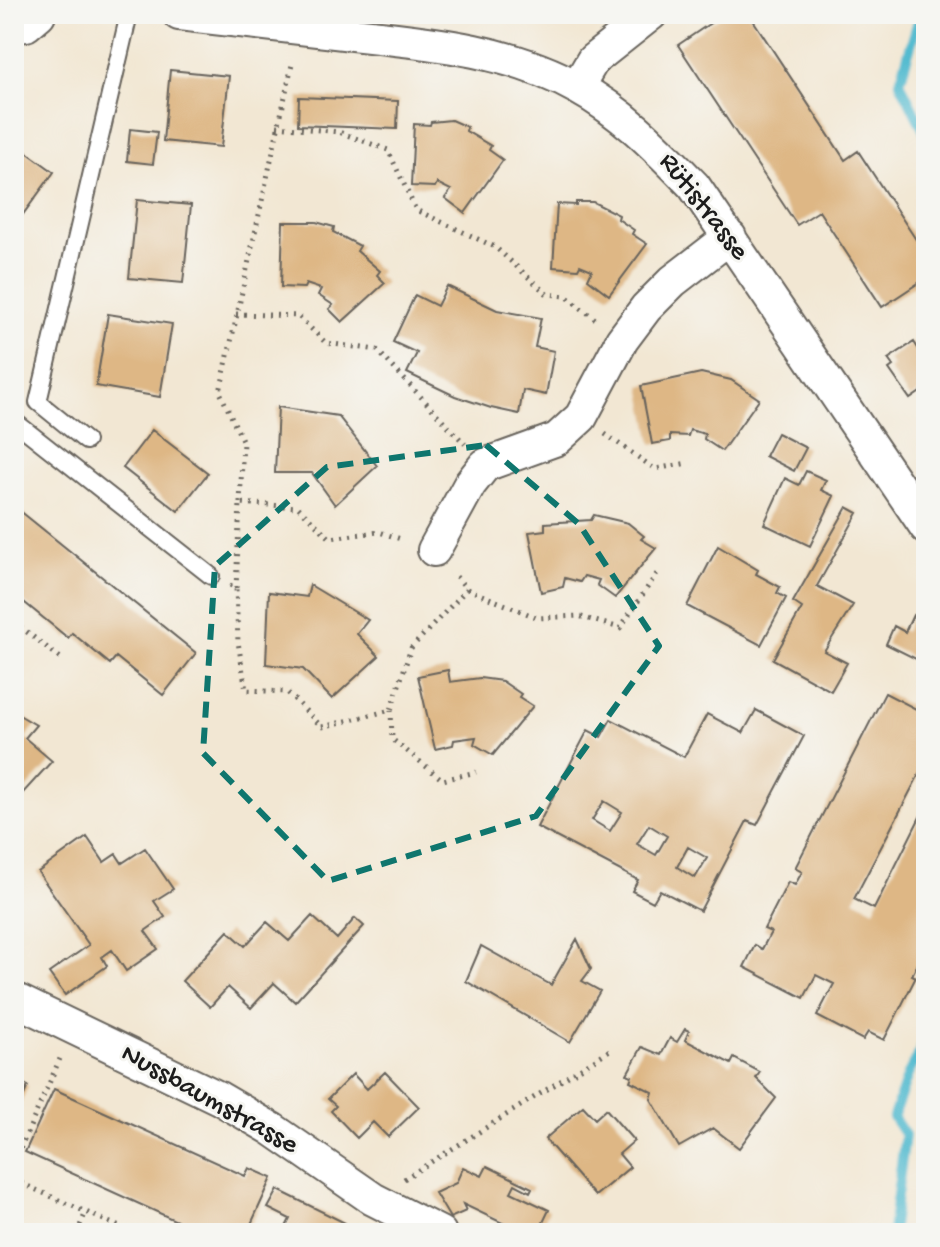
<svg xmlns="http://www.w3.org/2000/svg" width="940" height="1247" font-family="'Gochi Hand',sans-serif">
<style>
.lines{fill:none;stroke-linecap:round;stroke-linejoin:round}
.stream{stroke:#51bacf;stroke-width:10}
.building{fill:#deb785;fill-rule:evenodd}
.lane-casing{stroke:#67635c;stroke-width:20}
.street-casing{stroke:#67635c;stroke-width:36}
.path{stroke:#67635c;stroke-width:5;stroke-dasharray:2 6;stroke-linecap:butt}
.lane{stroke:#fff;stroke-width:16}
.street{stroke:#fff;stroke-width:32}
.marked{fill:none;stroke:#0f766e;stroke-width:6;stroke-dasharray:16 10;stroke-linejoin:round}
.labels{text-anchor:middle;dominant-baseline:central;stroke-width:6;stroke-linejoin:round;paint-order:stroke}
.street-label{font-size:28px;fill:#1c1c1c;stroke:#f6f6f2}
</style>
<rect width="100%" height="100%" fill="#f6f6f2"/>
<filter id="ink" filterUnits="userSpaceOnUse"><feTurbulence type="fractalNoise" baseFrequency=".0125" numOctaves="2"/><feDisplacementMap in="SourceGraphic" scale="16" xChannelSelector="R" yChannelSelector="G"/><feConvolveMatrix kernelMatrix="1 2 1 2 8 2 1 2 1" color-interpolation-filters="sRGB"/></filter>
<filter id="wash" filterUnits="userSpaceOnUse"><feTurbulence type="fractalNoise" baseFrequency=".006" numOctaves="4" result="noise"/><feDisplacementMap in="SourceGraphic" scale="32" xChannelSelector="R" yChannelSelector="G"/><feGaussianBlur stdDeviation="1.8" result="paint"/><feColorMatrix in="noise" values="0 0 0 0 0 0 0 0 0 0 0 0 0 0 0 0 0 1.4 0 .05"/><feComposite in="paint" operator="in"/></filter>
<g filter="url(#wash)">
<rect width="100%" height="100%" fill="#f2e7d3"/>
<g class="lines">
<path class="stream" d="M920,14L900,82L926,135
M892,1233L905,1135L893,1117L909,1072L926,1039"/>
</g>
<g id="blocks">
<path class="building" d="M724,14H749L845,160L858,151L926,255V278L882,307L819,211L797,225L678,45Z
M170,70L229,76L221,147L163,141Z
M299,97L398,101L397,129L298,125Z
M451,120L467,127L466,131L491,146L489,150L503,160L465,213L445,198L451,190L437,183L435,187L411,186L414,124L430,125L431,122Z
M130,129L157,132L153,164L127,161Z
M14,143L54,172L21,217L14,212Z
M137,200L191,205L183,283L129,278Z
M576,202H593L619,215L618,219L634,230L632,234L647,244L609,295L588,279L592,270L580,265L578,269L553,267L557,204L576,205Z
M283,222H316L334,227L333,232L360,246L357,251L380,271L377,275L385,283L342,322L329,309L333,305L318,295L321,289L306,284L304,288L281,287Z
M447,286L497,310L541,318L535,347L554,351L546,395L523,390L519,414L491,408L455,396L407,373L417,353L393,342L415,295L437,306Z
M108,314L172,324L160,397L96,386Z
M914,342L921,353L926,350V388L910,399L889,369L893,366L888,359Z
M701,373L731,380L759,399L722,451L704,439L705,434L690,430L688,436L670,435V441L652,444L641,386Z
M278,407L338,416L377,466L335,505L312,473H275Z
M152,430L208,473L178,511L123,468Z
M777,433L806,448L794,471L765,456Z
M806,471L826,480L821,490L834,496L810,546L764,524L785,478L799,485Z
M14,506L196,653L163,695L116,657L110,664L72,633L68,638L14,594Z
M847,507L858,513L817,586L853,605L824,651L847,663L831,691L773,659L802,608L793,602Z
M594,515L628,523L644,536L641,539L656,548L615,598L597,585L599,580L584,576L580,582L565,578L563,587L541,592L529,532L545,530V523L591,520Z
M718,546L758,570L756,574L780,587L777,593L786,598L761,645L687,606Z
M310,585L368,620L357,634L379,656L332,699L303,669L266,664L269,592L307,597Z
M913,615L926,633V664L886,644L894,626L905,632Z
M448,670L450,682L480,678L502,681L521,694L519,697L533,706L493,755L474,744L476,737L454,740L453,745L435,749L418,676Z
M885,693L926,714L924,734L926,761L854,899L874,909L926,805V948L912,975L916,977L884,1040L868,1032L863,1040L817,1016L834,984L816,975L804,998L744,967L755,945L762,949L771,932L764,929L788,882L795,885L802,872L795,868Z
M756,710L804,736L757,825L747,821L700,911L660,890L653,902L632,891L638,880L537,827L588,730L601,737L611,719L684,757L707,714L743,733ZM604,801L622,812L610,831L592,820ZM649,825L667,836L656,855L637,844ZM688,847L707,858L695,878L677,867Z
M14,712L36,725L25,738L52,761L22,794L14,788Z
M87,837L104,862L116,854L122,863L145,848L173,889L154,901L165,917L145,931L158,949L126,971L112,950L102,957L107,966L65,995L49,973L89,945L38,872Z
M312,916L337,939L355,918L364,926L295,1002L274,983L251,1008L228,987L210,1007L182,981L228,931L245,946L267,922L289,941Z
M577,939L591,969L582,981L600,991L570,1042L466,981L481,946L551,985Z
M685,1029L689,1031L685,1040L731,1064L734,1058L760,1072L756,1078L776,1098L739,1148L713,1128L679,1147L651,1099L653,1092L630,1081L632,1076L627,1074L642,1047L661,1055L670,1038L677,1042Z
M385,1072L419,1107L388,1137L373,1122L357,1138L331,1111L336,1106L328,1099L353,1074L367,1089Z
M14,1079L28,1086L14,1118Z
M54,1089L245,1176L249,1168L272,1178L247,1233H233L222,1228L219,1233H203L25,1152Z
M583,1106L595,1119L606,1109L634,1141L619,1154L630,1167L595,1196L545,1139Z
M487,1166L532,1188L530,1192L515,1184L511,1192L549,1210L538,1233H513L511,1232L513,1228L463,1204L466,1211L450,1218L435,1193L456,1183L463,1167L482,1176Z
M278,1190L345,1223L340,1233H283L290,1219L268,1208Z"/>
</g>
</g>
<g filter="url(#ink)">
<use href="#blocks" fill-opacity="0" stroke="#67635c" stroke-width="2"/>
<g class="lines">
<defs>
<path id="lane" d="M14,421L211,576
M86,441L38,402L129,14"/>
<path id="street" d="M179,14C240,21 300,28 361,35C435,43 512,51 578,88C624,113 658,149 694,186L926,527
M14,27L26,25L39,14
M577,87L593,60L651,14
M434,550L470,484L485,465L557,439L581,417L622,340L646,308L673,281L730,237
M14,999L219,1098L272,1129L373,1199L440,1233"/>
</defs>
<use href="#lane" class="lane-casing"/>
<use href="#street" class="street-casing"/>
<path class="path" d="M277,126L339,132L388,150L416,210L495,247L547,294L566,296L599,322
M236,314L298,316L326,343L377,350L465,444
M605,434L655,469L688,463
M240,503L243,442L220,392L293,60
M230,585L236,588L238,642L246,690L287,692L322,727L391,710L411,648L467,589L454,574
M236,588L240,503L298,507L330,538L379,532L404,540
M467,589L538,618L578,616L620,628L660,569
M14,622L63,660
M391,710L392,739L443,780L476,772
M14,1163L62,1054
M404,1179L613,1048
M14,1180L133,1233
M77,1233L86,1212"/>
<use href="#lane" class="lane"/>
<use href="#street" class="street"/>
</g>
</g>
<path class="marked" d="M486,445L579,524L659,646L536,816L328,881L203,753L215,566L327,467Z"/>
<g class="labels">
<g class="street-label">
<text transform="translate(703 207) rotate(52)">Rütistrasse</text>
<text transform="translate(209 1100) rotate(29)">Nussbaumstrasse</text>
</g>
</g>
<rect width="940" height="1247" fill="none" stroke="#f6f6f2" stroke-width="48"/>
</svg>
